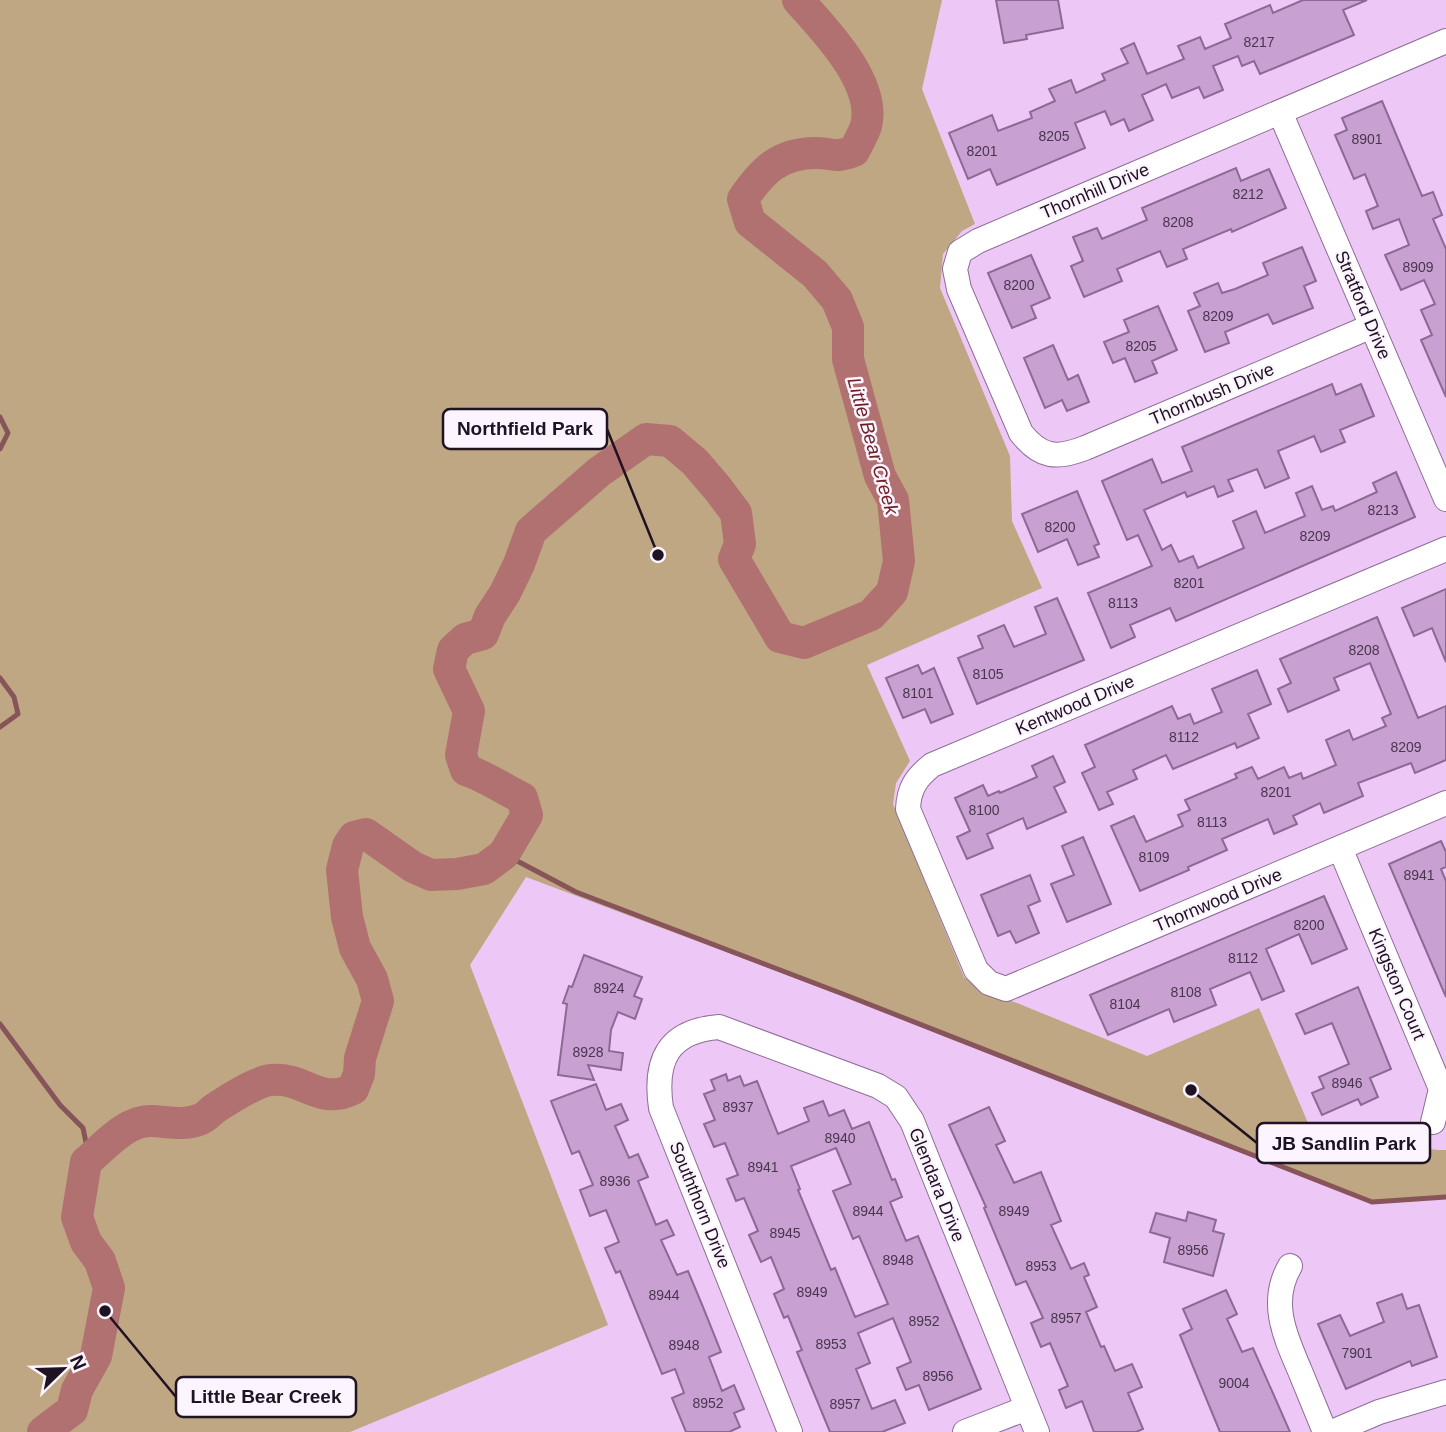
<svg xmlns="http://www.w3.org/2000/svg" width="1446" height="1432" font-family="Arial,sans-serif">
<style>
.green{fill:#bea782}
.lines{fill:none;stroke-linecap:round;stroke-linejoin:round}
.stream{stroke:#865459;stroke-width:5}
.river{stroke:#b27171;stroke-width:32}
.building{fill:#c8a0d2;stroke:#8c6a94;stroke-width:2;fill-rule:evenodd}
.minor-casing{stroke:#8e6c96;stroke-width:26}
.minor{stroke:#fff;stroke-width:24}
.labels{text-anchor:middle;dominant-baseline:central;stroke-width:5;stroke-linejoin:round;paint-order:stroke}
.number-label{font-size:14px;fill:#49364e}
.street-label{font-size:18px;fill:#1f1222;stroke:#fcf4fe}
.water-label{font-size:19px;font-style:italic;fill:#702027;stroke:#fcf4fe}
.leader{fill:none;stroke:#1f1222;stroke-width:2.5}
.callout-dot{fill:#1f1222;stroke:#fcf4fe;stroke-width:2.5}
.callout{fill:#fcf4fe;stroke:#1f1222;stroke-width:2.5}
.callout-label{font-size:19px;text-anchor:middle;font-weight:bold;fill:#1f1222}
</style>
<rect width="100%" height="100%" fill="#edc7f6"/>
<path class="green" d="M0,0H942L922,89L975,224L962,231L943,254L940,288L1010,456L1012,521L1042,588L867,665L910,761L896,783L893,804L964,977L981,991L1017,1003L1147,1056L1259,1008L1308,1123L1356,1141L1401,1125C1410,1144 1425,1151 1446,1150V1197L1372,1202L1003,1056L526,877L470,965L608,1325L350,1432H0Z"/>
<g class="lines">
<path class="stream" d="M0,417L8,433L0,449
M0,678L14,697L18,714L0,727
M504,854L576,892L843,994L1372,1202L1446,1197
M0,1024L60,1105L83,1128L88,1152L86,1162"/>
<path class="river" d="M43,1432L72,1410L77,1390L96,1356L109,1288L100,1261L86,1242L77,1217L86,1162C105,1146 127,1119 153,1121C170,1122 185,1126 201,1119C206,1117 210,1112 214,1109C226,1101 257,1081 271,1080C306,1077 319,1106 353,1089L359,1074L360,1058L378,1001L372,979L355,948L347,917L342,870L348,846L354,837L366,834L413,867L431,875L457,874L484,869L504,854L527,815L522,798C503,789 487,777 466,770L461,755L469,711L449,669L453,650L465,639L483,634L490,616L505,593L519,564L531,531L599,472L646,439L670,441L695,462L718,489L736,513L740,544L734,559L780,637L804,643L871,615L892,592L899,561L893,500L880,476L848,359V327L837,300L815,274L750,222L743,199C762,171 779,153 816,153C836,153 832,159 854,151C858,143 863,135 866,126C877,83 825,30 798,0"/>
</g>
<path class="building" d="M996,0H1058L1063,28L1026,35L1027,39L1004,43Z
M1303,0H1367L1343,10L1354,35L1260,74L1254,61L1242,66L1238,56L1213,66L1223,90L1204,98L1199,87L1172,98L1166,84L1142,95L1153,120L1129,131L1124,119L1111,125L1105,111L1075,123L1085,148L997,185L990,169L968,179L949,133L992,115L998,131L1032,118L1030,112L1055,101L1049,89L1071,80L1076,93L1105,80L1102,74L1128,63L1121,49L1134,43L1147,74L1184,59L1178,46L1200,37L1205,49L1231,38L1225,24L1270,5L1273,13Z
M1382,101L1422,196L1433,192L1442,215L1433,219L1446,249V397L1421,340L1432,335L1421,310L1435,304L1424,280L1401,290L1385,255L1409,245L1399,219L1373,229L1366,211L1378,206L1365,174L1354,179L1335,135L1347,130L1342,118Z
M1236,168L1241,181L1269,169L1286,208L1232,232L1231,229L1183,249L1187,259L1167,267L1160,251L1117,269L1122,281L1084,297L1071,266L1083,261L1073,237L1097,228L1102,239L1147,220L1142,208Z
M1302,247L1316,281L1304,286L1313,308L1273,324L1268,314L1225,332L1229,343L1205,352L1188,311L1200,306L1194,293L1218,283L1222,293L1235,289L1268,275L1263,263Z
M1031,255L1050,298L1031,306L1036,318L1012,328L988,273Z
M1158,306L1177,350L1152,361L1157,373L1135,382L1125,358L1113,363L1104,342L1129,332L1124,320Z
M1053,345L1068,380L1078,375L1089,402L1067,411L1062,400L1045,408L1024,358Z
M1332,384L1336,395L1361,384L1374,416L1340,430L1345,442L1321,452L1314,436L1278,451L1289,478L1265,488L1257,469L1228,480L1233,491L1218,497L1214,486L1187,497L1185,492L1144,510L1162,550L1171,545L1179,562L1193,556L1198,568L1244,548L1233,521L1256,511L1265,533L1305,516L1296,493L1312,486L1322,510L1333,506L1335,511L1377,492L1373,483L1396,472L1415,517L1176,621L1170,608L1130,625L1135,637L1111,648L1088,593L1152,566L1138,535L1127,540L1102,481L1152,459L1162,483L1192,471L1182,447Z
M1077,491L1099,544L1094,546L1099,557L1078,565L1067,539L1038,552L1022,514Z
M1446,589V662L1432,628L1414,636L1402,608Z
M1057,598L1084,660L977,704L958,658L983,648L978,636L1004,625L1014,647L1046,634L1035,607Z
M1377,617L1418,718L1446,706V760L1415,773L1411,763L1358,783L1363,796L1324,813L1320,803L1293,816L1297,824L1274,834L1268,819L1222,839L1227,850L1188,867L1189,870L1140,891L1111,826L1134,816L1146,842L1183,826L1178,815L1190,810L1185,800L1237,778L1235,774L1252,767L1258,779L1284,767L1289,778L1301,773L1303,779L1336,765L1326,740L1349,730L1353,740L1386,726L1382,718L1391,714L1370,663L1334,678L1339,690L1288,712L1278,689L1291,683L1280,659Z
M918,665L922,674L934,668L953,714L931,723L925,709L903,718L886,678Z
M1257,670L1271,704L1248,714L1259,738L1237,748L1235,743L1173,769L1166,755L1133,770L1137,779L1107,792L1113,804L1099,810L1082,773L1095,767L1085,745L1172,706L1178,719L1190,714L1194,724L1222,712L1212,689Z
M1053,756L1065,782L1054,787L1066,812L1027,829L1023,818L987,834L993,848L967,859L957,837L970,831L955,798L983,785L988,796L999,791L1000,793L1037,777L1032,766Z
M1083,837L1111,904L1067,922L1051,884L1074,875L1062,846Z
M1441,841L1446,852V867L1441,869L1446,881V997L1389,864Z
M1030,875L1040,901L1028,906L1039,933L1016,943L1010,931L998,936L981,895Z
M1324,896L1347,949L1312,964L1299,934L1266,949L1284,991L1262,1000L1250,972L1210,989L1216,1005L1174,1022L1169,1009L1108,1035L1090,995Z
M584,955L642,977L634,996L642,999L635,1019L618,1012L611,1030L609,1051L623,1053L621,1070L588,1065L594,1080L558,1075L567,1004L563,1003L569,986L572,987Z
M1358,987L1391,1069L1370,1078L1378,1097L1361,1105L1358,1099L1322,1115L1312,1093L1324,1088L1319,1077L1349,1064L1332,1023L1305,1034L1296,1014Z
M726,1074L728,1081L740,1076L744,1086L757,1081L778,1134L809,1121L804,1108L823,1101L829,1116L844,1110L852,1129L869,1122L892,1180L895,1179L902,1197L890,1202L906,1241L918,1236L981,1389L929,1410L919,1385L906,1390L897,1368L911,1362L893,1318L858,1333L870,1363L856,1369L872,1409L895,1400L905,1423L882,1432H830L797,1352L802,1350L788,1316L784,1318L774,1294L784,1289L771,1257L761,1262L749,1235L758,1231L744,1198L736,1201L727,1179L738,1175L725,1143L714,1147L704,1124L715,1120L704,1094L715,1090L711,1080ZM836,1148L851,1184L833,1191L853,1239L859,1236L888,1304L855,1317L835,1268L831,1270L798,1190L800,1189L791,1166Z
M596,1084L606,1110L621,1104L628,1120L615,1126L629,1158L638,1154L648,1177L638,1181L656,1225L667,1220L674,1235L661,1240L677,1275L688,1271L703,1307L721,1352L709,1357L722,1391L734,1385L744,1409L734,1413L740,1427L729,1432H686L672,1398L684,1393L675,1369L662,1374L620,1271L616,1273L605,1248L619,1242L606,1210L590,1216L580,1190L593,1185L579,1151L572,1154L551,1101Z
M989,1107L1005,1141L996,1145L1014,1183L1041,1172L1061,1221L1051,1225L1071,1269L1084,1263L1089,1275L1084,1277L1097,1307L1086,1312L1101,1347L1104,1346L1115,1371L1132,1364L1142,1387L1128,1393L1143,1429L1136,1432H1094L1082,1401L1066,1408L1059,1390L1068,1386L1050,1343L1041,1347L1031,1323L1043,1318L1026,1281L1016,1285L984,1208L986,1207L949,1125Z
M1188,1212L1216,1220L1213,1231L1224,1234L1213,1276L1164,1262L1170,1238L1150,1232L1156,1213L1186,1221Z
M1226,1290L1237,1314L1227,1319L1242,1352L1253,1348L1290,1432H1220L1180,1335L1192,1329L1183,1309Z
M1402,1294L1407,1309L1419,1305L1437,1357L1412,1366L1410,1361L1346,1389L1318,1324L1340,1315L1350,1336L1384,1322L1377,1303Z"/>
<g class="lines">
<defs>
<path id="minor" d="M1280,112L1446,499
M1372,326L1085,448C1057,459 1041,458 1021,433L959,289L955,269L960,252L978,241L1446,41
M1446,549L932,765C916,778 909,788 908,809L976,970L989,983L1006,989L1446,803
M1340,848L1441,1089L1433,1122
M1290,1266C1269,1302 1285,1336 1300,1371C1308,1391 1317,1412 1325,1432
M790,1432L661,1108C654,1060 668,1031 719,1027L878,1086L896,1097L912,1121L1037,1432
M965,1432L1027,1408
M1332,1432L1379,1412L1446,1392"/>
</defs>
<use href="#minor" class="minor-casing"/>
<use href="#minor" class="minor"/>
</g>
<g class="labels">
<g class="number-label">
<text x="1259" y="42">8217</text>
<text x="1054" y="136">8205</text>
<text x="1367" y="139">8901</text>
<text x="982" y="151">8201</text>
<text x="1248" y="194">8212</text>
<text x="1178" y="222">8208</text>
<text x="1418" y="267">8909</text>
<text x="1019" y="285">8200</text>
<text x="1218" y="316">8209</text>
<text x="1141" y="346">8205</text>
<text x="1383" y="510">8213</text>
<text x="1060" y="527">8200</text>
<text x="1315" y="536">8209</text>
<text x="1189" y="583">8201</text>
<text x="1123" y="603">8113</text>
<text x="1364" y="650">8208</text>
<text x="988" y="674">8105</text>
<text x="918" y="693">8101</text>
<text x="1184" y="737">8112</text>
<text x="1406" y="747">8209</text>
<text x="1276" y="792">8201</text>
<text x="984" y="810">8100</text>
<text x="1212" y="822">8113</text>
<text x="1154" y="857">8109</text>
<text x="1419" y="875">8941</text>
<text x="1309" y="925">8200</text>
<text x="1243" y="958">8112</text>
<text x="609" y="988">8924</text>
<text x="1186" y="992">8108</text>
<text x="1125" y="1004">8104</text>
<text x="588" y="1052">8928</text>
<text x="1347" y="1083">8946</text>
<text x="738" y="1107">8937</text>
<text x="840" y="1138">8940</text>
<text x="763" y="1167">8941</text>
<text x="615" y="1181">8936</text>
<text x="868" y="1211">8944</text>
<text x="1014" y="1211">8949</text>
<text x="785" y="1233">8945</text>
<text x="1193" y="1250">8956</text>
<text x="898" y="1260">8948</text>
<text x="1041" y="1266">8953</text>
<text x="812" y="1292">8949</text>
<text x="664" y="1295">8944</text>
<text x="1066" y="1318">8957</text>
<text x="924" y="1321">8952</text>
<text x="831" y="1344">8953</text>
<text x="684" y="1345">8948</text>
<text x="1357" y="1353">7901</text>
<text x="938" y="1376">8956</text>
<text x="1234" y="1383">9004</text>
<text x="708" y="1403">8952</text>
<text x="845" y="1404">8957</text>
</g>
<g class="street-label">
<text transform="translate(1095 191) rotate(-23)">Thornhill Drive</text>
<text transform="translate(1363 305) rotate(67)">Stratford Drive</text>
<text transform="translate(1212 394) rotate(-23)">Thornbush Drive</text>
<text transform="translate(1075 705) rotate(-23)">Kentwood Drive</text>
<text transform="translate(1218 900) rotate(-23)">Thornwood Drive</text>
<text transform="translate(1397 984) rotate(67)">Kingston Court</text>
<text transform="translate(937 1185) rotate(68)">Glendara Drive</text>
<text transform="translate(700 1205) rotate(68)">Souththorn Drive</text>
</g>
<g class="water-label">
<text transform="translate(873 446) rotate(74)">Little Bear Creek</text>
</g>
</g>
<path class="leader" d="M658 555L607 429M1191 1090L1257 1143M105 1311L176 1397"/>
<g class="callout-dot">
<circle cx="658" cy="555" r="7"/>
<circle cx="1191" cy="1090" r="7"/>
<circle cx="105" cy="1311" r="7"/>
</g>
<g class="callout">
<rect x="443" y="409" width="164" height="40" rx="7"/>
<rect x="1257" y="1123" width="173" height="40" rx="7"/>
<rect x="176" y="1377" width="180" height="40" rx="7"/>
</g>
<g class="callout-label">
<text x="525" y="435">Northfield Park</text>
<text x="1344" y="1150">JB Sandlin Park</text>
<text x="266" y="1403">Little Bear Creek</text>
</g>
<g transform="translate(63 1369) rotate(67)" stroke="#fcf4fe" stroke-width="5" paint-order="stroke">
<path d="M0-5L12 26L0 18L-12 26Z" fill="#1f1222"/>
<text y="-10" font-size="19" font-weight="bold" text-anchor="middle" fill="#1f1222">N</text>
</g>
</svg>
